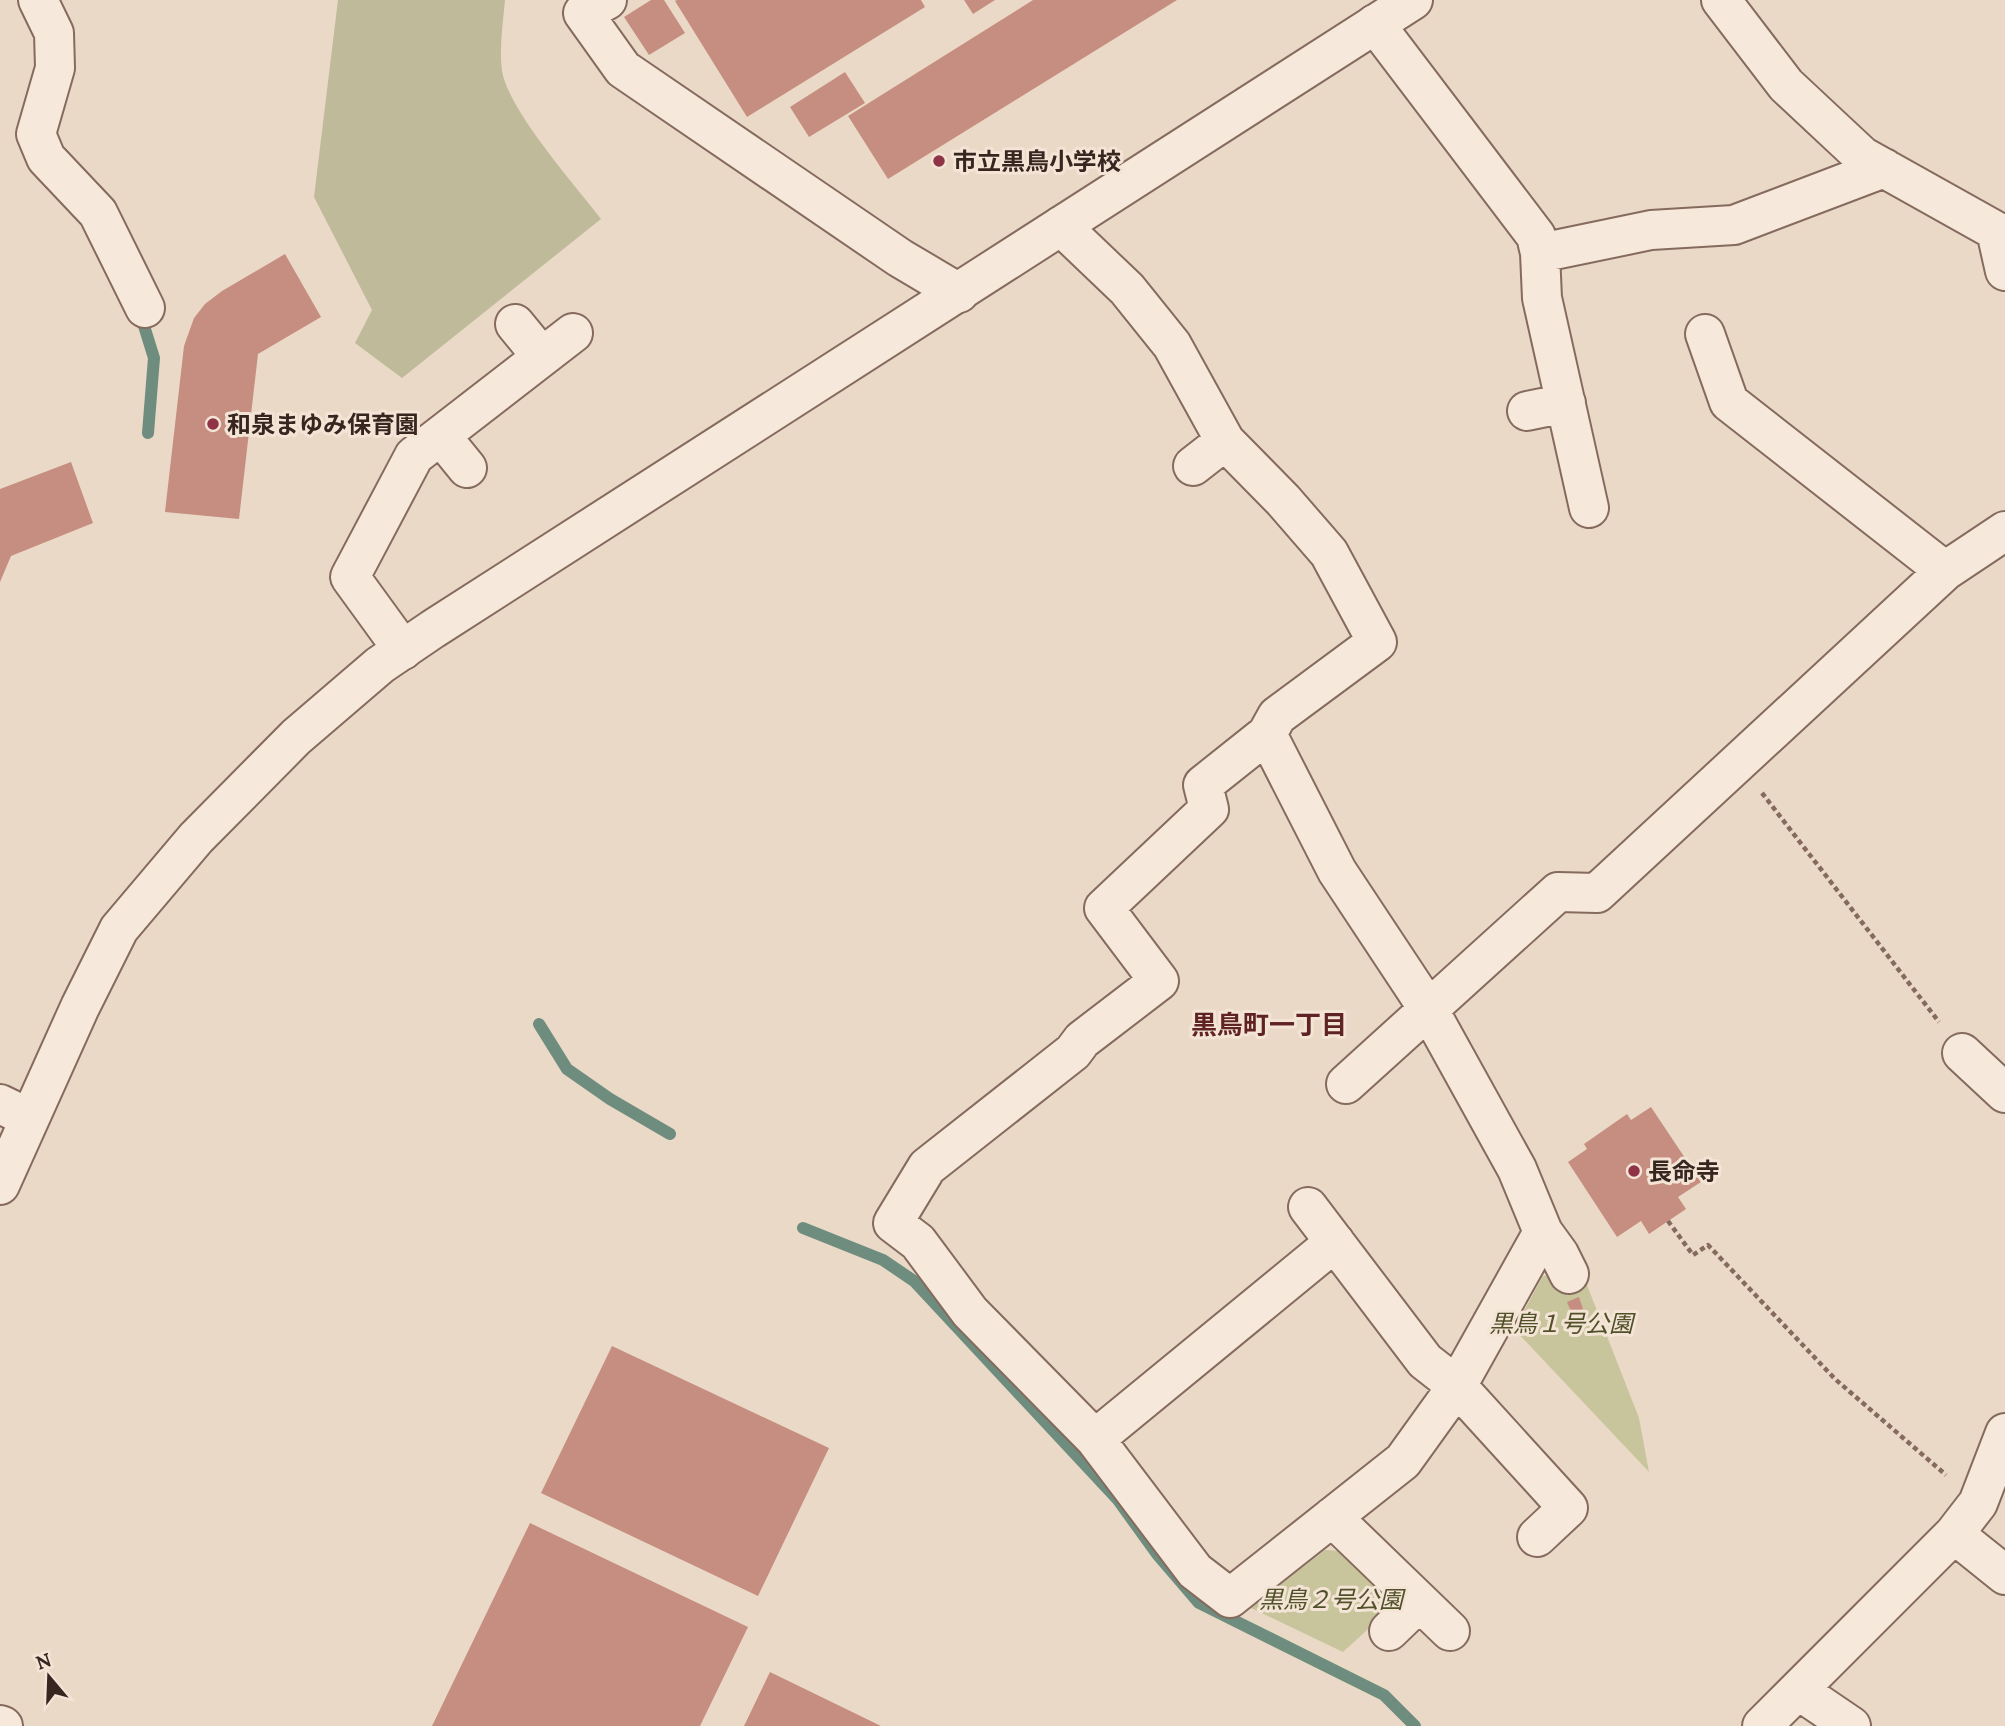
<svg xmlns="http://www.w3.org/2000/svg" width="2005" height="1726" font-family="Lora,'Noto Sans JP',serif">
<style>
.green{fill:#c8c49c}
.cemetery{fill:#beba9a}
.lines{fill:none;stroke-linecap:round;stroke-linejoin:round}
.stream{stroke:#6f8d7f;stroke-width:12}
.building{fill:#c68e80}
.minor-casing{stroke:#856a5e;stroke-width:42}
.tertiary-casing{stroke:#856a5e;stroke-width:42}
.path{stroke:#856a5e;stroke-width:4.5;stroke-dasharray:5 3.5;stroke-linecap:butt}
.minor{stroke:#f6e8da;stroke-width:38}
.tertiary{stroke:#f6e8da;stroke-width:38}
.poi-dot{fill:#8f3347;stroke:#f3e4d6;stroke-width:2.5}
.labels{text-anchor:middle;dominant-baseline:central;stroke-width:6;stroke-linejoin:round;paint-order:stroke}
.poi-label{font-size:24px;font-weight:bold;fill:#372620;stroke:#f3e4d6;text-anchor:start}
.park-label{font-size:24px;font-style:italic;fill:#505129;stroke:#f3e4d6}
.neighbourhood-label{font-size:26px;font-weight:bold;fill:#602324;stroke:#f3e4d6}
</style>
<rect width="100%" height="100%" fill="#ebd9c7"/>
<path class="green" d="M1551,1275H1583L1639,1418L1649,1472L1514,1329L1543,1276Z
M1325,1550L1342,1551L1388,1592L1389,1610L1343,1652L1251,1608Z"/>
<path class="cemetery" d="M338,0H505C503,23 499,48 502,71C509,111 574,184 601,219L402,378L355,343L372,310L314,197Z"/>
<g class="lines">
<path class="stream" d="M140,313L154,358L148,433
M539,1024L567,1069L610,1099L670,1134
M803,1228L883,1260L914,1281L1118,1500L1157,1554L1199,1603L1384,1695L1415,1726"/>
</g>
<path class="building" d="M651,0H664L685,33L649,55L624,17Z
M677,0H921L925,7L747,117L675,1Z
M964,0H995L973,14Z
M1033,0H1177L888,179L848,116Z
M845,72L865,103L809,137L790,107Z
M285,254L321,317L258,354L239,519L165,512L184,346L194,318L205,304L222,291Z
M71,462L93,523L11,556L0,582V489Z
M1651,1107L1701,1182L1678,1197L1686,1209L1649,1234L1641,1221L1617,1237L1568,1162L1587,1149L1584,1144L1627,1114L1631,1120Z
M1579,1297L1583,1309L1572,1314L1567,1302Z
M612,1346L829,1448L758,1596L541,1493Z
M530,1523L748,1627L700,1726H432Z
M770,1672L881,1726H744Z"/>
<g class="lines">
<defs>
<path id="minor" d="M38,0L54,33L55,68L36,134L46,158L98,213L145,308
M607,0L583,13L623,69L900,258L959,293
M1721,0L1786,85L1862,156L1996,231L2005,271
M1375,24L1536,236L1540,253L1542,298L1589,508
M1061,226L1127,289L1172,345L1225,441L1283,500L1329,553L1377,642L1277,716L1267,734L1337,871L1429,1010L1517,1169L1543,1232L1559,1254L1569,1274
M1540,253L1651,230L1734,225L1884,168
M515,324L542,357
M1705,334L1729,402L1945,571
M1527,411L1566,403
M441,436L467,468
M1193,466L1225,441
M403,650L350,577L414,456L573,333
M1267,734L1203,785L1209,809L1104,908L1159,981L1082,1040L1073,1052L927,1167L893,1223L918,1242L970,1312L1095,1439L1195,1571L1230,1598L1403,1461L1457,1386L1543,1232
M1962,1053L2005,1093
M1346,1084L1558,892L1597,893L1945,571L2005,531
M0,1104L29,1118
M1308,1207L1425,1361L1457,1386L1568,1508L1537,1537
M1095,1439L1335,1242
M1332,1517L1450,1631
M1954,1534L2005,1575
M1389,1631L1419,1602
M1798,1690L1851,1726
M0,1725L3,1726
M1762,1726L1954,1534L1978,1503L2005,1433"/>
<path id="tertiary" d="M0,1185L80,1007L119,929L196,838L296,737L380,665L433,629L1413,0"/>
</defs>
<use href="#minor" class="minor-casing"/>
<use href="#tertiary" class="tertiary-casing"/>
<path class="path" d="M1762,793L1939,1022
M1668,1221L1693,1255L1708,1245L1835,1379L1946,1475"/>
<use href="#minor" class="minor"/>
<use href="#tertiary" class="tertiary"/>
</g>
<g class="poi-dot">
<circle cx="939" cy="161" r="7"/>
<circle cx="213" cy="424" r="7"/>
<circle cx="1634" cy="1171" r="7"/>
</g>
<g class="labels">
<g class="poi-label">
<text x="953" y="161">市立黒鳥小学校</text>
<text x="227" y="424">和泉まゆみ保育園</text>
<text x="1648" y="1171">長命寺</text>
</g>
<g class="park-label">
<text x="1561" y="1323">黒鳥１号公園</text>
<text x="1331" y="1599">黒鳥２号公園</text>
</g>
<g class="neighbourhood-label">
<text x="1269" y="1024">黒鳥町一丁目</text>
</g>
</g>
<g transform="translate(49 1677) rotate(341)" stroke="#f3e4d6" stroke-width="5" paint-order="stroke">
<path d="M0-5L12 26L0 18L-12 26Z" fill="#372620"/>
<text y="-10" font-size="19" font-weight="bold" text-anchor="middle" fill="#372620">N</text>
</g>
</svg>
